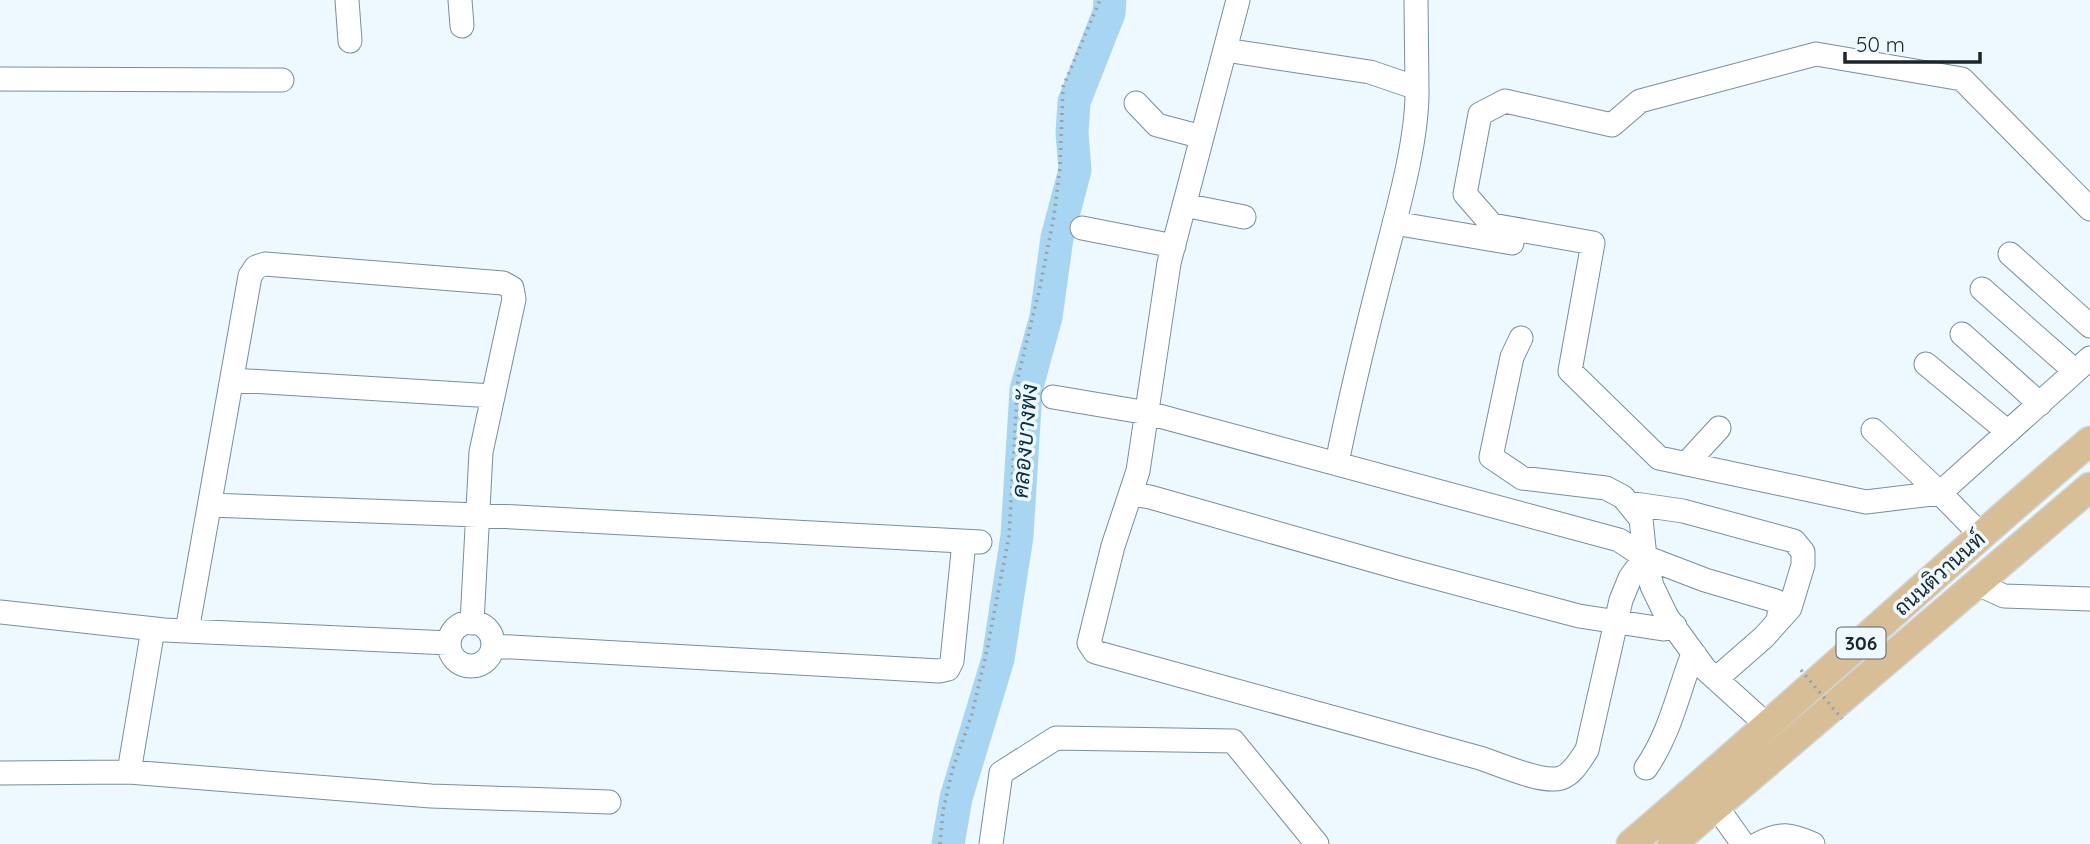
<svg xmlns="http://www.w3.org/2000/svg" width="2090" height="844" font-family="Quicksand,Sarabun,sans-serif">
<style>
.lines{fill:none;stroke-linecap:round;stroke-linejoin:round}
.river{stroke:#a8d5f2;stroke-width:33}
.minor-casing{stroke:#778f9f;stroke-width:25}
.major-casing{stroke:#d2d3d5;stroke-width:31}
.path{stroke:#97a1a7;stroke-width:3.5;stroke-dasharray:2 5;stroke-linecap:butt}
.minor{stroke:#fff;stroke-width:23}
.major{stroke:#d7be97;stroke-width:28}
.path-bridge{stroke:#97a1a7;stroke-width:3.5;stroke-dasharray:2 5;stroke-linecap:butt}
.labels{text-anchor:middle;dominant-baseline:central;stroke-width:7;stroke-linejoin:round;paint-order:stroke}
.shield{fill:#edf8ff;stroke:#5b646b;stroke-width:2}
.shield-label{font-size:19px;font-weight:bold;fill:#1c252b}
.street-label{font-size:21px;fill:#1c252b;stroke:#edf8ff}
.water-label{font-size:23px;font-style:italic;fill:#0b3045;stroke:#edf8ff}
</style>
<rect width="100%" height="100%" fill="#edf8ff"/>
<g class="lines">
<path class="river" d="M948,844L956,798L998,659L1017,536L1026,390L1046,317L1057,238L1075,170L1072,133L1074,102L1109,13L1110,0"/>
<defs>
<path id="minor" d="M347,0L350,41
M460,0L462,26
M1238,0L1169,263L1138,471L1113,546L1089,643L1095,652L1480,758C1499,764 1542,784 1561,778C1573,774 1580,760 1587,750L1621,600L1630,578L1645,557
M1416,0L1417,88
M1225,50L1370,72L1417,88C1418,138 1399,205 1386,255C1368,324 1351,393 1337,463
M0,79L282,80
M1136,103L1157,125L1202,137
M1184,205L1244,217
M1394,223L1512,243
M1082,228L1174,246
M2010,254L2090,326
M1982,289L2075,371
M1962,334L2040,404
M1521,338L1512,357L1491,457L1522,478L1606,488L1623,497L1641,519L1645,557L1652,586L1667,617L1705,669L1768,726
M1926,364L2008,432
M232,380L493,396
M1053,397L1148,413L1619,540L1645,557L1705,580L1776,601L1780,609L1778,620
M1873,430L1940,493L2090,358
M1686,464L1719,428
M1131,494L1150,497L1403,569L1579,616L1663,629L1675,626
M1628,503L1683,511L1794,541L1803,552V565L1790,608L1764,637L1716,679
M210,505L478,515L980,542
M1981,535L1940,493L1866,502L1659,458L1570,371L1593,243L1492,225L1465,194L1480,114L1505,101L1612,125L1640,101L1816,54L1962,79L2090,209
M1978,584L2004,596L2090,599
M0,612L164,630L449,643
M449 644a22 22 0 1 1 44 0a22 22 0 1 1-44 0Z
M187,631L250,276L256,267L265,264L503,283L512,288L514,299L481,452L472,623
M493,646L939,671L948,669L952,661L964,542
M1646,768C1669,735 1677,697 1691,659L1695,655
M129,772L431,796L609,802
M0,773L129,772L153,629
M1716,806L1743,844
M991,844L1001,773L1056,738L1233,741L1317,844
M1758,844C1781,832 1790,834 1813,844"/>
<path id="major" d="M1631,844C1786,712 1935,573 2090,441
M1672,844L2090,487"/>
</defs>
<use href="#minor" class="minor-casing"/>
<use href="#major" class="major-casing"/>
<path class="path" d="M940,844L943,811L952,771L972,714L987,650L1009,536L1018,377L1040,287L1054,216L1060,167L1063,87L1100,0"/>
<use href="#minor" class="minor"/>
<use href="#major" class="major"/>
<path class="path-bridge" d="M1801,670L1842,719"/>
</g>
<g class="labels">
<rect class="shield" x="1836.5" y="627.5" width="49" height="31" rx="5"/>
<g class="shield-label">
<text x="1861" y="643">306</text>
</g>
<g class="street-label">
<text transform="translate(1939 573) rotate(-42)">ถนนติวานนท์</text>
</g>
<g class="water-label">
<text transform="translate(1024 441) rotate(-85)">คลองบางพัง</text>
</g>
</g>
<path d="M1845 52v10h135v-10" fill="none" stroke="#1c252b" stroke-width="3.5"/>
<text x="1856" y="52" font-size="21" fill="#1c252b" stroke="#edf8ff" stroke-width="5" paint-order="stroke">50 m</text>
</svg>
